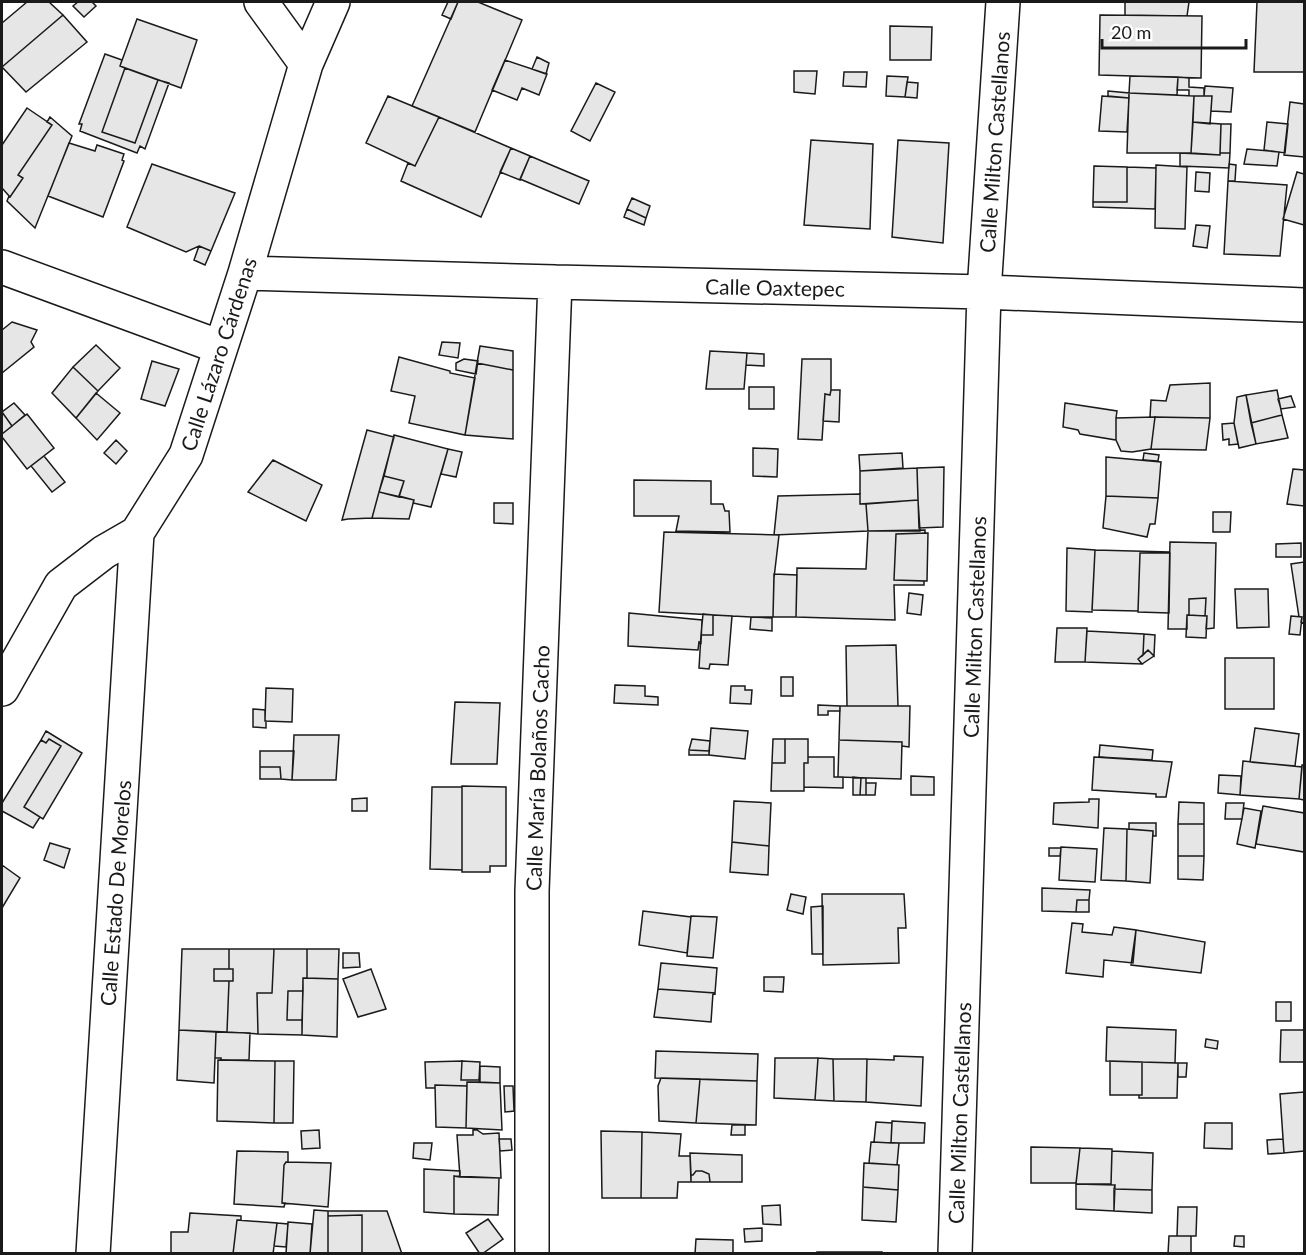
<svg xmlns="http://www.w3.org/2000/svg" width="1306" height="1255" font-family="Lato,sans-serif">
<style>
.building{fill:#e6e6e6;stroke:#1a1a1a;stroke-width:1.5}
.lines{fill:none;stroke-linecap:round;stroke-linejoin:round}
.minor-casing{stroke:#1a1a1a;stroke-width:36}
.minor{stroke:#fff;stroke-width:33}
.labels{text-anchor:middle;dominant-baseline:central;stroke-width:4.5;stroke-linejoin:round;paint-order:stroke}
.street-label{font-size:21px;fill:#1a1a1a;stroke:#fff}
</style>
<rect width="100%" height="100%" fill="#fff"/>
<path class="building" d="M27,2H49L63,15L2,67V23Z
M78,2H92L96,6L84,17L73,6Z
M448,2H458L451,19L442,15Z
M458,2H478L522,20L475,132L412,106Z
M1125,2H1189L1187,16L1125,15Z
M1257,2H1304V72H1254Z
M63,15L87,42L26,92L2,67Z
M1100,15L1202,16L1201,78L1099,75Z
M137,19L197,40L181,88L120,66Z
M890,26L932,27L931,60H890Z
M105,54L122,60L120,66L125,68L102,132L135,143L158,80L169,83L145,149L140,146L137,153L80,131L82,124H79Z
M537,57L549,63L546,74L532,69Z
M505,60L547,74L539,95L522,88L517,100L492,90Z
M125,68L158,80L135,143L102,132Z
M794,71H817L815,94L794,92Z
M844,72H867L866,87L843,86Z
M887,76L908,77L905,97L886,96Z
M1130,76L1178,77L1177,95L1129,93Z
M1178,77L1189,78V87L1204,88V96H1189V90H1177Z
M907,82L918,83L917,98L905,97Z
M596,83L615,92L590,141L571,131Z
M1205,86L1233,88L1231,112L1211,111L1212,96H1204Z
M1108,91L1129,93V98L1108,96Z
M1129,93L1194,96L1191,153H1127Z
M388,96L439,117L415,166L366,143Z
M1102,96L1129,98L1127,132L1099,131Z
M1194,96H1212L1210,124L1193,122Z
M1290,102L1304,104V157L1284,155Z
M27,108L52,125L18,175L23,178L10,197L2,188V145Z
M50,117L72,136L35,228L7,201L9,196L10,197L23,178L18,175L52,125L47,122Z
M439,117L511,148L481,217L401,181L408,163L415,166Z
M1193,122L1221,124L1220,155L1191,153Z
M1267,122L1288,124L1285,153L1264,150Z
M1221,124H1231L1230,153H1220Z
M811,140L873,144L870,229L804,225Z
M898,140L949,143L943,243L892,237Z
M69,143L95,151L97,145L124,154L122,160L124,161L103,217L48,196Z
M511,148L530,156L520,180L500,172Z
M1247,149L1279,152L1277,166L1244,164Z
M1180,153L1220,155V153H1230L1229,168L1180,166Z
M530,156L589,181L579,204L520,179Z
M152,164L235,193L211,251L199,246L186,252L127,227Z
M1229,164L1236,165L1235,181H1228Z
M1156,165L1187,167L1185,229L1155,228Z
M1094,166L1127,167V202H1093Z
M1127,167L1156,168L1155,209L1093,207V202H1127Z
M1196,172L1210,173L1209,192L1195,191Z
M1297,172L1304,174V225L1283,219Z
M1228,181L1287,185L1280,256L1224,254Z
M632,198L650,206L646,218L627,209Z
M627,209L646,218L644,225L624,217Z
M1196,225L1210,226L1207,248L1193,246Z
M199,246L211,251L205,265L194,260Z
M12,322L37,330L31,342L34,347L2,373V330Z
M442,342L460,343L458,358L439,355Z
M96,345L120,368L98,391L73,367Z
M480,346L513,351V370L477,363Z
M710,351L747,353L744,389H706Z
M747,353L764,354V366L746,365Z
M399,357L450,371V373L475,378L465,435L409,423L415,396L391,391Z
M464,359L478,361L476,374L456,370V363Z
M802,359H831V390L830,395L825,394L822,440L798,439Z
M152,361L179,369L165,406L141,399Z
M477,363L513,370V439L465,435Z
M73,367L98,391L76,418L52,393Z
M1210,383V418L1150,417L1151,400L1166,401L1170,385Z
M749,387H774V409H749Z
M831,390H840L839,422L823,421L825,394L830,395Z
M1277,390L1282,415L1251,423L1246,395Z
M96,393L120,413L97,440L76,418Z
M1246,395L1256,444L1239,448L1234,423L1237,397Z
M1291,396L1295,407L1281,409L1278,399Z
M14,403L25,415L12,426L2,412Z
M1065,403L1117,411L1116,418V440L1080,434L1078,430L1063,427Z
M2,412L12,426L2,434Z
M27,414L54,448L27,469L2,437V434Z
M1282,415L1288,438L1256,444L1251,423Z
M1155,417L1151,449L1132,452L1121,451L1116,440V418Z
M1155,417L1210,418L1206,450L1151,449Z
M1234,423L1238,444L1229,445V439L1223,440L1222,424Z
M367,430L394,437L379,492L372,518L348,519L342,520Z
M394,435L448,449L431,507L413,503L414,500L399,496L404,481L384,476Z
M116,440L127,451L116,464L104,453Z
M753,448L778,449L777,477L753,476Z
M448,449L462,452L456,477L441,474Z
M902,453L903,468L860,471L859,455Z
M1144,453L1159,455L1158,461L1143,460Z
M44,456L65,482L52,492L31,466Z
M1106,457L1161,462L1158,498L1106,496Z
M273,460L322,485L306,521L248,492Z
M944,467L943,527L919,528L917,468Z
M917,468L918,500L860,504V471Z
M1293,469L1304,470V506L1287,504Z
M384,476L404,481L399,497L379,492Z
M634,480L711,481V504H723L725,511H729L730,532L676,531L679,516H634Z
M379,492L414,500L409,519L372,518Z
M860,494V504H866L868,531L774,535L778,496Z
M1106,496L1158,498L1155,524H1150L1147,537L1103,528Z
M918,500L920,531H868L866,504Z
M494,503H513V524L494,523Z
M1213,512H1231L1230,532H1213Z
M925,530V533L896,534L894,580L924,581V585H894L895,620L796,617L797,568L866,569L868,531Z
M664,532L779,535L774,578L773,617H751L659,612Z
M928,533L927,581L894,580L896,534Z
M1170,542L1216,543L1214,628L1206,629L1207,616H1205L1206,598L1189,599V615H1187V629H1168Z
M1301,543V557H1276V544Z
M1067,548L1095,550L1092,612L1066,611Z
M1095,550L1170,552L1140,553L1138,611L1092,610Z
M1140,553H1170L1169,613L1138,612Z
M1304,562V623L1301,622L1302,617H1299L1291,564Z
M774,574L797,575L796,617H773Z
M1235,589H1268L1269,627L1237,628Z
M909,593L923,595L921,615L907,613Z
M1206,598L1205,616L1189,615V599Z
M629,613L702,620L701,643L699,642L698,650L628,646Z
M703,614L713,615V635H701Z
M713,615L732,616L728,665L710,664L709,669L699,668L701,635H713Z
M1187,615L1207,616L1206,638L1186,637Z
M1291,616L1302,617L1300,635L1289,634Z
M751,617L772,618V631L750,629Z
M1057,628H1087L1085,662H1055Z
M1087,631L1144,634L1143,655L1138,659L1142,664L1085,662Z
M1144,634L1155,635L1154,656L1148,650L1143,655Z
M896,645L898,706H847L846,646Z
M1148,650L1154,656L1142,664L1138,659Z
M1225,658H1274V709H1225Z
M781,677H793V696H781Z
M615,685L645,686V696L658,697V705L614,703Z
M731,686H745V690H752L751,704L730,703Z
M266,688L293,689L292,722L265,721Z
M455,702L500,703L497,764H451Z
M818,705L840,706V711H828V715H818Z
M840,706H910L909,747L902,746V742L839,740Z
M253,709L265,710V721H266V728L253,727Z
M711,728L748,731L745,759L709,755Z
M1255,728L1299,734L1295,766L1250,762Z
M46,731L82,753L43,819L24,807L61,746L49,739L46,743L41,740Z
M294,735H339L336,780H292Z
M49,739L61,746L24,807L40,817L33,828L2,811V803L41,740L46,743Z
M692,739L710,741L709,751L689,750Z
M773,739H785V763H772Z
M785,739H808V763H804V791H771L772,763H785Z
M839,740L902,742L901,779L838,777Z
M1100,745L1153,750L1152,760L1099,757Z
M689,750L709,751V755H689Z
M260,751H294L292,780L281,779L280,767H260Z
M808,757H834V777H843V788L804,787V763H808Z
M1094,757L1172,762L1166,797H1156V794L1092,790Z
M1243,761L1302,767L1299,799L1240,795Z
M1302,765H1304V800L1299,799Z
M260,767H280L281,779H260Z
M1219,775L1241,776L1240,795L1218,793Z
M911,776L934,777V795H911Z
M853,777L861,778L860,795H853Z
M861,778H866V795H860Z
M866,783H876L875,795H866Z
M462,786L506,787V866H490V872H462Z
M432,787H462V870L430,869Z
M367,798V811H352V799Z
M1089,799H1099L1098,828L1053,824L1054,803L1089,802Z
M734,801L771,803L769,846L732,842Z
M1179,802L1204,803V824H1178Z
M1226,803H1244L1242,819H1225Z
M1263,806L1304,813V852L1256,844Z
M1244,808L1261,811L1255,848L1237,844Z
M1129,823H1156V836H1153V831L1129,829Z
M1178,824H1204V856H1178Z
M1104,828L1127,829L1126,881L1101,880Z
M1127,829L1153,831L1150,883L1126,881Z
M732,842L769,846L768,875L730,872Z
M50,843L70,849L64,868L44,860Z
M1061,847L1097,849L1095,882L1059,880Z
M1049,848H1061L1060,856H1049Z
M1178,856H1204L1203,880L1178,879Z
M2,865L20,878L2,908Z
M1042,888L1090,890L1089,900H1077L1076,912L1042,911Z
M791,894L806,897L803,914L787,910Z
M822,894H904L906,928H898L899,963L823,965Z
M1077,900H1089V912H1076Z
M823,906V954H812L811,907Z
M643,911L691,917L687,953L639,945Z
M691,916L717,917L713,958L687,956Z
M1072,923L1083,924L1082,932L1112,935L1114,927L1136,930L1133,963L1104,960L1103,977L1066,973Z
M1136,930L1205,942L1201,973L1131,965Z
M182,949H229V969H214V981H229L227,1032L179,1030Z
M229,949H274L272,993H257L258,1034L227,1032L229,981H233V969H229Z
M274,949H307V978H303V991H288L287,1020H302V1035L258,1034L257,993H272Z
M307,949H339L338,979L307,978Z
M343,953H359L360,967L343,968Z
M661,963L717,968L715,993L658,989Z
M214,969H233V981H214Z
M371,969L386,1009L358,1017L343,979Z
M764,977H784L783,992L764,991Z
M303,978L338,979L337,1037L302,1035Z
M658,989L715,993V994L713,993L711,1022L654,1017Z
M288,991H303L302,1020H287Z
M1276,1002H1291V1021H1276Z
M1107,1027L1176,1030L1175,1063L1106,1061Z
M179,1030L216,1032L214,1083L177,1080Z
M1281,1030H1304V1062H1280Z
M216,1032L250,1033L249,1060H221V1058H215Z
M1206,1039L1218,1041L1217,1049L1205,1047Z
M656,1051L758,1054L757,1081L655,1078Z
M894,1056L923,1057L921,1106L866,1102L867,1059L894,1060Z
M775,1058H818L815,1100L774,1098Z
M818,1058L833,1059L834,1101L815,1100Z
M833,1059H867L866,1102L834,1101Z
M218,1060L275,1061L274,1123L217,1121Z
M275,1061H294L293,1123H274Z
M462,1061L461,1080H479L480,1082H467V1086L435,1085V1088H426L425,1062Z
M462,1061L480,1062L479,1080H461Z
M1110,1061L1142,1062V1095H1110Z
M1142,1062L1178,1063L1177,1098H1139V1095H1142Z
M1178,1063H1187L1186,1077H1178Z
M480,1066L500,1067V1083L480,1082Z
M661,1078L700,1079L696,1123L659,1121L658,1086Z
M700,1079L757,1081L756,1125L696,1123Z
M467,1082L500,1083L502,1130L466,1128Z
M435,1085L467,1086L466,1128L436,1127Z
M504,1086H513L514,1111L505,1112Z
M1304,1092V1151L1284,1153L1280,1094Z
M892,1121L925,1123L924,1143H891Z
M876,1122L892,1123L891,1143L874,1142Z
M1205,1123H1232V1149L1204,1148Z
M732,1125H745V1135H731Z
M319,1130L320,1148L302,1149L301,1131Z
M473,1130H477L483,1134L499,1133L501,1178L460,1177L457,1135H473Z
M601,1131L642,1132L641,1198H602Z
M642,1132L681,1134L679,1156H690L691,1182H678L677,1198H641Z
M499,1139H511L512,1150L500,1151Z
M1283,1139L1284,1153L1268,1154L1267,1140Z
M871,1142L899,1143L897,1165L869,1163Z
M414,1143H432L430,1160L413,1158Z
M1031,1147L1080,1148L1076,1183H1031Z
M1080,1148L1112,1149L1111,1184H1076Z
M237,1151L288,1152V1162H286L284,1165L282,1203H285L284,1207L234,1204Z
M1112,1151L1153,1153L1152,1190L1114,1189L1115,1185H1111Z
M690,1153L742,1155V1182H710L709,1174L702,1171H696L693,1175H691Z
M286,1162L331,1163L328,1207L282,1203L284,1165Z
M864,1163L899,1165L898,1190L863,1187Z
M424,1169L460,1171V1177L454,1176V1214L424,1212Z
M696,1171H702L709,1174L710,1182H691V1175H693Z
M454,1176L499,1178L498,1215L454,1214Z
M1076,1184L1115,1185L1114,1211L1076,1209Z
M863,1187L898,1190L896,1222L862,1220Z
M1114,1189L1152,1190V1213L1114,1211Z
M780,1205L781,1225L763,1224L762,1206Z
M1178,1207H1197L1196,1236H1177Z
M314,1210L328,1211V1254H310Z
M328,1211H387L402,1254H362V1215L328,1216Z
M190,1213L241,1216V1220H237L233,1254H171V1232H188Z
M362,1215V1254H328V1216Z
M488,1219L503,1239L482,1254H480L466,1233Z
M237,1220L277,1223L273,1254H233Z
M288,1222L312,1224L310,1254H286Z
M277,1223L288,1224L286,1247L274,1246Z
M762,1228V1241L745,1242L744,1229Z
M1169,1236H1191V1254H1168Z
M1235,1236H1244V1247L1234,1246Z
M696,1239L733,1240V1254H695Z
M817,1252H882V1254H817Z"/>
<g class="lines">
<defs>
<path id="minor" d="M261,2L306,64
M2,267L220,347
M245,273L555,282L984,292L1304,305
M2,689L61,585L104,552L137,533L186,455L245,273L306,64L333,2
M93,1254L137,533
M532,1254V891L555,282
M955,1254L984,292L1003,2"/>
</defs>
<use href="#minor" class="minor-casing"/>
<use href="#minor" class="minor"/>
</g>
<g class="labels">
<g class="street-label">
<text transform="translate(994 142) rotate(-86)">Calle Milton Castellanos</text>
<text transform="translate(775 287) rotate(1)">Calle Oaxtepec</text>
<text transform="translate(218 354) rotate(-72)">Calle Lázaro Cárdenas</text>
<text transform="translate(974 627) rotate(-88)">Calle Milton Castellanos</text>
<text transform="translate(537 768) rotate(-88)">Calle María Bolaños Cacho</text>
<text transform="translate(115 893) rotate(-86)">Calle Estado De Morelos</text>
<text transform="translate(959 1113) rotate(-88)">Calle Milton Castellanos</text>
</g>
</g>
<rect width="1306" height="1255" fill="none" stroke="#1a1a1a" stroke-width="6"/>
<path d="M1102 39v9h144v-9" fill="none" stroke="#1a1a1a" stroke-width="3"/>
<text x="1111" y="39" font-size="18" fill="#1a1a1a" stroke="#ffffff" stroke-width="4.5" paint-order="stroke">20 m</text>
</svg>
